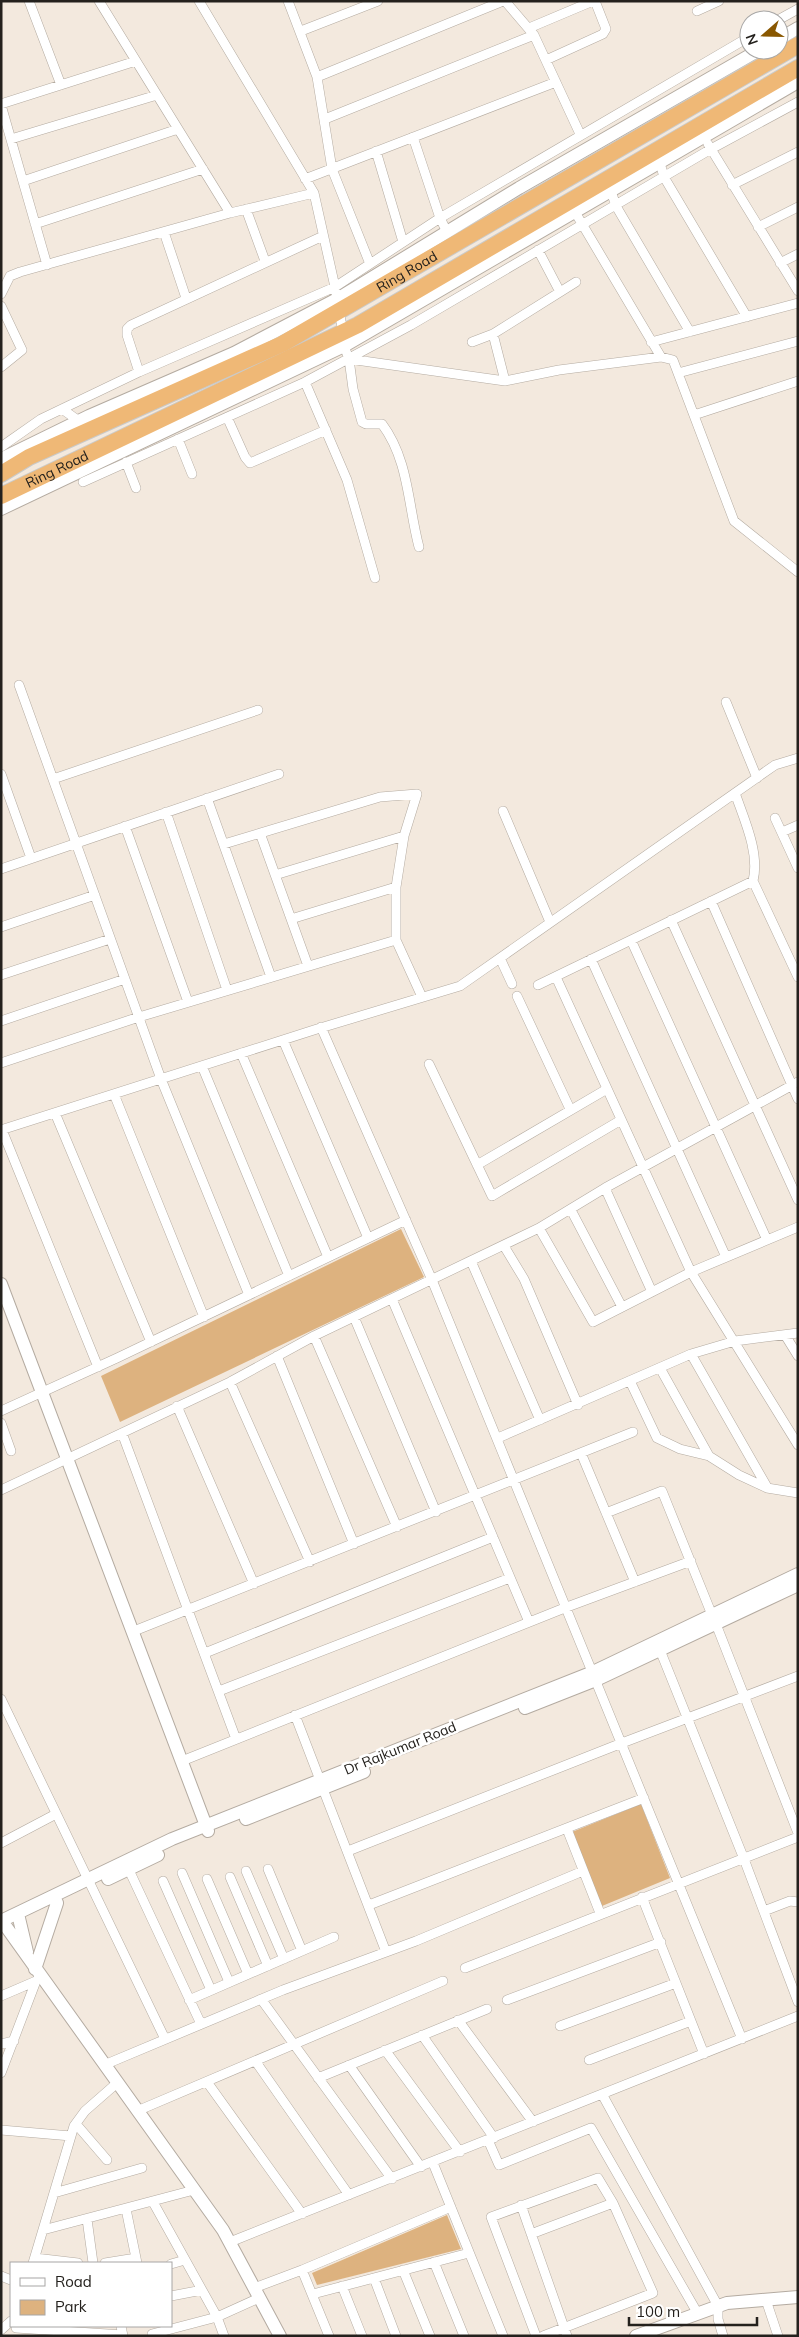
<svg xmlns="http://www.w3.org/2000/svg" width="799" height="2337" font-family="Mulish,sans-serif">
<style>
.green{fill:#ddb27f}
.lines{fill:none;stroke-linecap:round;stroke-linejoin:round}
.street-casing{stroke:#b4aba1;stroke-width:10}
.secondary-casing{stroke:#b4aba1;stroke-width:14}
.highway-casing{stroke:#cacac9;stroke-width:18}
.street{stroke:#fff;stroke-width:9}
.secondary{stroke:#fff;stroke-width:12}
.highway{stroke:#efb876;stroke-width:16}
.labels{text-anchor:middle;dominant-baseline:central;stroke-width:5;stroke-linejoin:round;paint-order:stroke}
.street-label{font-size:14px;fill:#24211d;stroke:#fff}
</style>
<rect width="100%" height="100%" fill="#f3e9de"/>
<path class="green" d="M401,1229L424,1277L120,1422L101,1376Z
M641,1804L670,1878L602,1906L572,1832Z
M447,2215L461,2249L317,2285L312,2273Z"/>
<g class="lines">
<defs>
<path id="street" d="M29,1L61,85
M99,1L230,213
M199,1L314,193L335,287L343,333L344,346L349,359L505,381L559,370L661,357L673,360L734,521L798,572
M288,1L317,77
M505,1L534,35L580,134
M697,11L719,1
M778,20L798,9
M529,28L593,1
M301,31L378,1
M546,60L603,34L606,29L595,1
M1,104L136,61
M1,105L47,265
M325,119L534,35
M413,137L440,218L447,232
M11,139L157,95
M708,144L798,291
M376,151L403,242
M660,163L664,177L747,317
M305,179L556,82
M23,181L178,129
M732,185L798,152
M611,191L616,206L690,332
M246,209L265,261
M575,212L661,357
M35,224L203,169
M758,227L798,207
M164,232L186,298
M538,250L560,292
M780,263L798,254
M370,264L332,169L317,77L503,1
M1,294L10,276L20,272L230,213L314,193
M1,306L22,350L1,367
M493,334L505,381
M472,342L493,334L576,282
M651,342L798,303
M349,359L353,389L362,422L366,424H382C409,460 408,506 419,547
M139,372L127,335V329L131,325L323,236
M678,373L798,341
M305,382L347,480L375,578
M62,409L79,421
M694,415L798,381
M227,417L245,457L250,463L326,430
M178,439L192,474
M1,447L41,419L139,372L335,287L440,218L749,37
M126,462L136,488
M83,482L305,382L411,325L711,149L798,102
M19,685L161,1079L249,1295
M726,702L757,778
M1,774L31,858
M53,779L258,710
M735,793C744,819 760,853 753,881L798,977
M207,798L271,977
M503,811L550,922
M166,812L227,990
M775,818L798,868
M125,826L188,1002
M782,832L798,825
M260,833L308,966
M224,844L380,797L417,794L404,836L396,887V940L422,997
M1,869L279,774
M275,875L404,836
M711,901L798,1099
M291,919L396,887
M671,920L798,1200
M1,927L95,895
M631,940L767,1240
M500,958L512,984
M591,959L726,1257
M1,975L110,939
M556,977L691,1272L798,1445
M538,985L753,881
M517,996L570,1109
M1,1021L125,979
M321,1027L432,1280L742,2039
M283,1040L368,1238
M241,1053L328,1257
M1,1063L139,1017L396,940
M429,1064L492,1196L621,1120
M202,1066L289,1276
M114,1094L204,1317
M55,1113L151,1342
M1,1130L317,1029L460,986L775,765L798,758
M2,1130L98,1367
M477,1165L607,1089
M605,1188L652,1292
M571,1210L622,1307
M539,1228L593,1322L691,1272L798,1227
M504,1246L524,1279L578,1405
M471,1261L540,1420
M392,1299L529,1622
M354,1317L436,1512
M785,1335L798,1356
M314,1336L397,1527
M691,1354L767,1487
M277,1356L354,1544
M660,1368L709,1456
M630,1381L657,1438L680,1449L709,1456L739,1475L767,1488L798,1493
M230,1382L310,1562
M177,1406L254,1584
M1,1411L117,1358L406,1220
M1,1423L11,1451
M122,1433L236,1739
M498,1438L691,1354L735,1341L798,1333
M581,1453L635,1582
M1,1490L230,1382L314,1336L539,1228L605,1188L798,1082
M606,1513L662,1491L712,1615
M716,1624L798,1833
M134,1631L633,1432
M660,1650L744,1859L798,2002
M205,1653L493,1537
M219,1691L510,1578
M1,1699L165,2039
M295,1715L320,1780
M182,1761L567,1607L691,1561
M323,1789L386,1952
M567,1829L600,1913
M1,1843L56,1814
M348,1851L622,1743L798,1676
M268,1869L302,1951
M129,1870L201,2024
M246,1871L284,1959
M182,1873L229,1982
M230,1877L268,1966
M207,1879L248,1974
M163,1881L211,1990
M642,1897L704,2054
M369,1905L644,1798
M764,1911L790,1901L798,1902
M465,1968L798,1837
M1,1996L36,1981
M261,1999L392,2179
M189,2000L334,1937
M507,2000L661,1942
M458,2020L533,2122
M560,2026L676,1983
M422,2035L494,2138
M1,2044L14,2041
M385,2050L460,2152
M589,2060L691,2021
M256,2062L349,2195
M104,2065L283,1990L416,1941L583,1871
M349,2065L421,2167
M1,2073L36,1981L40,1976
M318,2078L487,2009
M207,2082L302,2214
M602,2094L718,2306V2319L723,2336
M137,2111L443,1981
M76,2124L107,2160
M1,2130L71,2136
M488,2140L499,2165L591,2128L698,2314
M433,2163L503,2336
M54,2193L142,2168
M153,2202L217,2317L224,2336
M521,2205L567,2336
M126,2209L137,2263
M87,2219L93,2263
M43,2230L194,2190
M531,2234L613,2203
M230,2242L798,2016
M35,2258L78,2263
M434,2262L464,2336
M33,2263L74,2126L85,2111L117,2083
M105,2263L136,2258
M171,2264L185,2260
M302,2270L329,2336
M403,2270L430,2336
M1,2276L11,2280
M374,2278L396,2336
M342,2286L362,2336
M254,2288L302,2270L451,2207
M313,2294L469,2253
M171,2296L202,2290
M766,2300L778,2336
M121,2326L123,2336
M16,2328L123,2335
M1,2330L11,2321
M152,2334L217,2317L259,2298
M536,2336L491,2217L598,2178L613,2203L653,2293L543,2336"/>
<path id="secondary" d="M779,39L798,28
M1,459L89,416L234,353L337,299L519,188L759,50
M1,509L344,346L798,82
M1,1284L208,1831
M525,1708L596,1680L798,1585
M246,1819L364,1772
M108,1879L158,1855
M18,1914L27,1952
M1,1921L172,1839L593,1672L798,1574
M2,1921L223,2230L280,2336
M35,1969L57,1903L54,1897
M636,2336L727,2303L798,2297"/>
<g id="highway">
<path id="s1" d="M1,474L29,457L282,344L798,45"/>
<path id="s2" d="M1,496L358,325L798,68"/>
</g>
</defs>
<use href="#street" class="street-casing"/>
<use href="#secondary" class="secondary-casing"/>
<use href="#highway" class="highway-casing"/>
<use href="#street" class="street"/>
<use href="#secondary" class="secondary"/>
<use href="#highway" class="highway"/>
</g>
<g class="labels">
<g class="street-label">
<text stroke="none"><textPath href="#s1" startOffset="454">Ring Road</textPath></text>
<text stroke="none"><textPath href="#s2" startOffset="62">Ring Road</textPath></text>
<text transform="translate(400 1748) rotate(-22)">Dr Rajkumar Road</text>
</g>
</g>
<rect width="799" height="2337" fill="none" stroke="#24211d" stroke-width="5"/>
<rect x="10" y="2262" width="162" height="65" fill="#ffffff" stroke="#a7a6a5"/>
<rect x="20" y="2278" width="25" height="8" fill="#ffffff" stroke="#a7a6a5"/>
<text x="55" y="2287" font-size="15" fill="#24211d">Road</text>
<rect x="20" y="2300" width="25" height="15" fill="#ddb27f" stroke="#a7a6a5"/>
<text x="55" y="2312" font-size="15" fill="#24211d">Park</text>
<g transform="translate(764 35) rotate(250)"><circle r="24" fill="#ffffff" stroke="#a7a6a5"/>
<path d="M0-4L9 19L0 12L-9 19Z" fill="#895700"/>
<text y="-8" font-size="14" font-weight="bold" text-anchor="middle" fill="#24211d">N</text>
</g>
<path d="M629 2317v8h128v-8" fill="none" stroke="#24211d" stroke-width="2.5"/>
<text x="636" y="2317" font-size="15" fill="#24211d" stroke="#ffffff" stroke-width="4" paint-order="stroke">100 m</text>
</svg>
